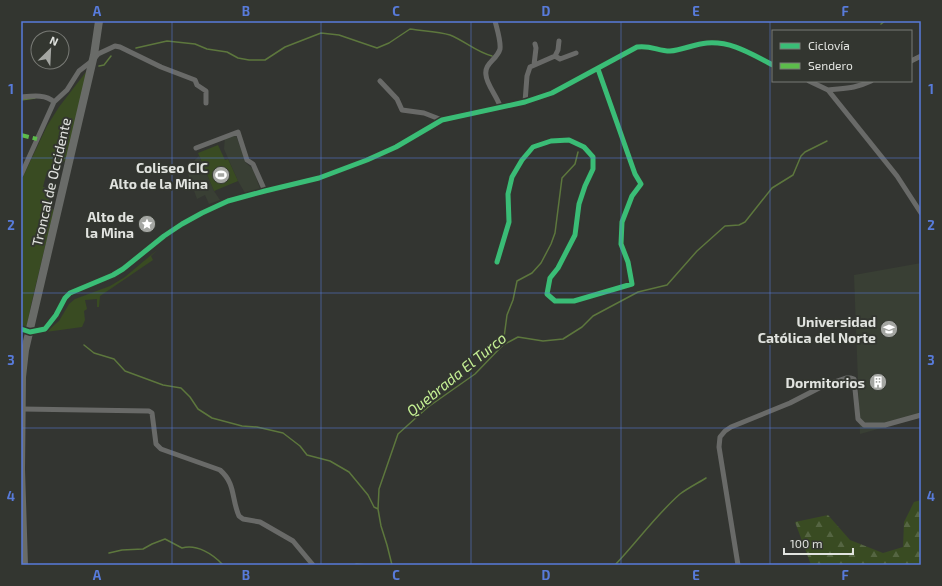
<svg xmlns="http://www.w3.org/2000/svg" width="942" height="586" font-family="'Exo 2',sans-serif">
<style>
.built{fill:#393f34}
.green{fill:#394b22}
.forest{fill:url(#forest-firs)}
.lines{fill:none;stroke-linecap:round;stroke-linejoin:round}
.stream{stroke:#5d773d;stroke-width:1.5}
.street{stroke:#696a68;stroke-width:5}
.primary{stroke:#696b68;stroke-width:8}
.quiet{stroke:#5cbc4b;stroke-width:4;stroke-dasharray:8 4;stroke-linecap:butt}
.cycleway-casing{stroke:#333630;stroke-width:8}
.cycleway{stroke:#3abd76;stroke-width:5}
.grid{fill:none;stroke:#587bda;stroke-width:1;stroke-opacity:0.55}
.labels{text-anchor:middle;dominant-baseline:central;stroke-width:4;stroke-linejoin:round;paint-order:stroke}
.poi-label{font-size:14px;font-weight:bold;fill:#e1e3df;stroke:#333630;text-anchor:end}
.street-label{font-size:14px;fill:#e1e3df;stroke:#333630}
.water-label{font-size:15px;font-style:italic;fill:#c6f195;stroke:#333630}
.neatline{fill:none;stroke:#587bda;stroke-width:1.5}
.grid-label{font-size:13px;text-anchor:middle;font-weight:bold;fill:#587bda}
</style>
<defs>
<pattern id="forest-firs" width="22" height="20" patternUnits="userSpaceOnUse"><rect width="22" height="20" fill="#394b22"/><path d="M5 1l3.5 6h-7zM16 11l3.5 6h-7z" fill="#556542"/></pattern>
</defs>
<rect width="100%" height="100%" fill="#333531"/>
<path class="built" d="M234,134L237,138L246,163L253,169L260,189L245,193L238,181L224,149L225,137Z
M199,156L214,191L220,200L209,204L205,195L197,199L186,168Z
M921,263V417L860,434L854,275Z"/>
<path class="green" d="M89,68L67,158L60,166H53L49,176L46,175L43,187H45V191H48L46,196L48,197L52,209L54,210L31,305L26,331L21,329V181L47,126L59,107Z
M218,145L225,160L228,159L238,181L214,191L198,153Z
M157,250L151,256L153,260L100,296L99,307H97V299L85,300L87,309L84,311L85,320L82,327L46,332L59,321L69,304L75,299L110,286L125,277Z"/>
<path class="forest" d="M921,500V565H811L795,522L828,515L850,540L883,553L903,547L904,522L914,502Z"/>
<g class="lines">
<path class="stream" d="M881,24L885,21
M136,48L167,41L195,44L207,49L227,52L238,58L249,60H265L285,47L321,33L339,35L377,48L389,43L410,29C422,31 438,31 450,35C465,41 476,52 492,56
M99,66L104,65L111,56
M21,100L35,98
M84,345L94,353L114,359L125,371L163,385L181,388L190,397L198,409L212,418L242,426L257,427L283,433L300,446L307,455L330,461L349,472L368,495L374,507L378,509
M503,345L507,315L513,300L517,281L532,273L541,263L551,244L555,233L562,178L575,164L578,152
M109,553L122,550L143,549L152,544L165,539L182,548C197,544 213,554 223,565
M355,565L356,564L367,565
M392,565L387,545L381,526L378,509L379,489L398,434L428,407L475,374L503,345L518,337L543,341L563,339L582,327L593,316L638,292L667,285L697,251L725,226L739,225L745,222L772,188L793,175L801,156L805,152L827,141
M615,565C637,542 656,515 680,494C688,488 698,483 706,478"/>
<path class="street" d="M495,21C497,29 501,41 500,49C497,60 484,63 486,75C486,83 497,97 500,106
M555,56L560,59L576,53
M911,61L921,56
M534,65L536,48L535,44
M380,81L397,99L402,110L424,113L442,120
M809,81L828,90L897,176L921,213
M828,90C846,88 854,89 871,81
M21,97C32,96 46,94 54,102
M525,102L527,76L530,67L555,56L558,50L559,41
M196,148L238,132L247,160L253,164L265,191
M21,175L54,102L67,90L79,71L92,61L98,54L115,46L120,47L161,67L195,80L197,85L206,91V103
M497,262L509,222L508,194L512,177L522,160L533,147L551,141L569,140L584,147L593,157V169L585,186L579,204L575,235L558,268L550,278L547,294L555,301H574L632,284L628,262L621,244L622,222L632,196L641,184L635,174L598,69
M21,329L30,332L45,329L56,315L65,298L70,293L113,275L123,269L164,236L182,224L202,213L228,201L265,191L319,178L367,160L396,147L442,120L525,102L552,93L637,47C651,45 658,51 670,51C683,50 694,44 707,43C732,41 751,54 773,65
M22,409L149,411L152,413L156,444L161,449L220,470C236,484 231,498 239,516L243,519L260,522L293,541L313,565
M738,565L719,447L720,437L725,431L731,427L790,403L825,385L846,378H851L854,379L858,419L864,425H885L921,415"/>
<path class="primary" d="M24,565L21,469L22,377L25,350L94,55L99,21"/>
<path class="quiet" d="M21,135L37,139"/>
<defs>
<path id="cycleway" d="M497,262L509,222L508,194L512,177L522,160L533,147L551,141L569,140L584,147L593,157V169L585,186L579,204L575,235L558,268L550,278L547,294L555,301H574L632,284L628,262L621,244L622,222L632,196L641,184L635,174L598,69
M21,329L30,332L45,329L56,315L65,298L70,293L113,275L123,269L164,236L182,224L202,213L228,201L265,191L319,178L367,160L396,147L442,120L525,102L552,93L637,47C651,45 658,51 670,51C683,50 694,44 707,43C732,41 751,54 773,65"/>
</defs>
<use href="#cycleway" class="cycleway-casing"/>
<use href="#cycleway" class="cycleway"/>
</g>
<path class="grid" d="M172,21V565M321,21V565M471,21V565M621,21V565M770,21V565M21,158H921M21,293H921M21,428H921"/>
<defs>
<symbol id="stadium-disc" viewBox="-11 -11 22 22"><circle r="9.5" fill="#a4a6a2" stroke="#333630"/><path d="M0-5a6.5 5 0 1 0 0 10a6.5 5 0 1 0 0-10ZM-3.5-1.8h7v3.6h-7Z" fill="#fff"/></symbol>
<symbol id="sight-disc" viewBox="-11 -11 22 22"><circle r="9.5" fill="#a4a6a2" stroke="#333630"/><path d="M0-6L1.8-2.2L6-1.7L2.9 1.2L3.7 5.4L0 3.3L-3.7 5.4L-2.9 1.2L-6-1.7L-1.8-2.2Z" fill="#fff"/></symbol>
<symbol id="university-disc" viewBox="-11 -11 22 22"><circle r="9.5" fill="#a4a6a2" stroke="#333630"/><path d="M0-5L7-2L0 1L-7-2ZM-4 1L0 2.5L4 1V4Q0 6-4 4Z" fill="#fff"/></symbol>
<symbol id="building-disc" viewBox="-11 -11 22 22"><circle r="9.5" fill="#a4a6a2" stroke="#333630"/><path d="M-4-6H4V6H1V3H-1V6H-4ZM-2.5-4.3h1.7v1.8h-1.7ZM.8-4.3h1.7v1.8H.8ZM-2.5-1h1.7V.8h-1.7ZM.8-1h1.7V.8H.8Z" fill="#fff"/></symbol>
</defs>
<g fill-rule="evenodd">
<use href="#stadium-disc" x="211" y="165" width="20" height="20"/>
<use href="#sight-disc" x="137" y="214" width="20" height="20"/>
<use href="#university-disc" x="879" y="319" width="20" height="20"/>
<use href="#building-disc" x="868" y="372" width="20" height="20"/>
</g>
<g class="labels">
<g class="poi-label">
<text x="208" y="167">Coliseo CIC<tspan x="208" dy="16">Alto de la Mina</tspan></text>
<text x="134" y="216">Alto de<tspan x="134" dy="16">la Mina</tspan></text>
<text x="876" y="321">Universidad<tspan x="876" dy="16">Católica del Norte</tspan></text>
<text x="865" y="382">Dormitorios</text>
</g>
<g class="street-label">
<text transform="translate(51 182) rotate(-77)">Troncal de Occidente</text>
</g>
<g class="water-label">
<text transform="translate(456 374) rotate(-39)">Quebrada El Turco</text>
</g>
</g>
<rect width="942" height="586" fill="none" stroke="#333630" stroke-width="44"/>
<rect x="772" y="30" width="140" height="52" fill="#333630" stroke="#797b76"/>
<rect x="780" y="43" width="20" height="6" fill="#3abd76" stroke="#797b76"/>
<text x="808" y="50" font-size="12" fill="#e1e3df">Ciclovía</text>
<rect x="780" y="63" width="20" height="6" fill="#5cbc4b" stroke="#797b76"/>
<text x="808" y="70" font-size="12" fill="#e1e3df">Sendero</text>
<g transform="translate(50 50) rotate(24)"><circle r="19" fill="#333630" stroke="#797b76"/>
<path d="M0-3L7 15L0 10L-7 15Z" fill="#a4a6a2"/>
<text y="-6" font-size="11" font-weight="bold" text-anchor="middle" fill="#e1e3df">N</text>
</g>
<path d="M784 548v6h69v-6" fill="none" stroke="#e1e3df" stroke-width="2"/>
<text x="790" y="548" font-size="12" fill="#e1e3df" stroke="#333630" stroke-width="3" paint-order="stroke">100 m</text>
<rect x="22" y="22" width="898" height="542" class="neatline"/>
<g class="grid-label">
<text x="97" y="16">A</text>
<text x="246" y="16">B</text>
<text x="396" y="16">C</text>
<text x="546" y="16">D</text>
<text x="696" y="16">E</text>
<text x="845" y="16">F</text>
<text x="11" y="94">1</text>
<text x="931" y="94">1</text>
<text x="11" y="230">2</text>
<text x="931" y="230">2</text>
<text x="11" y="365">3</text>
<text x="931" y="365">3</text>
<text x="11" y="501">4</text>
<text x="931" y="501">4</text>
<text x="97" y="580">A</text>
<text x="246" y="580">B</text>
<text x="396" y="580">C</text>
<text x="546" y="580">D</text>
<text x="696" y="580">E</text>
<text x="845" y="580">F</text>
</g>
</svg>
